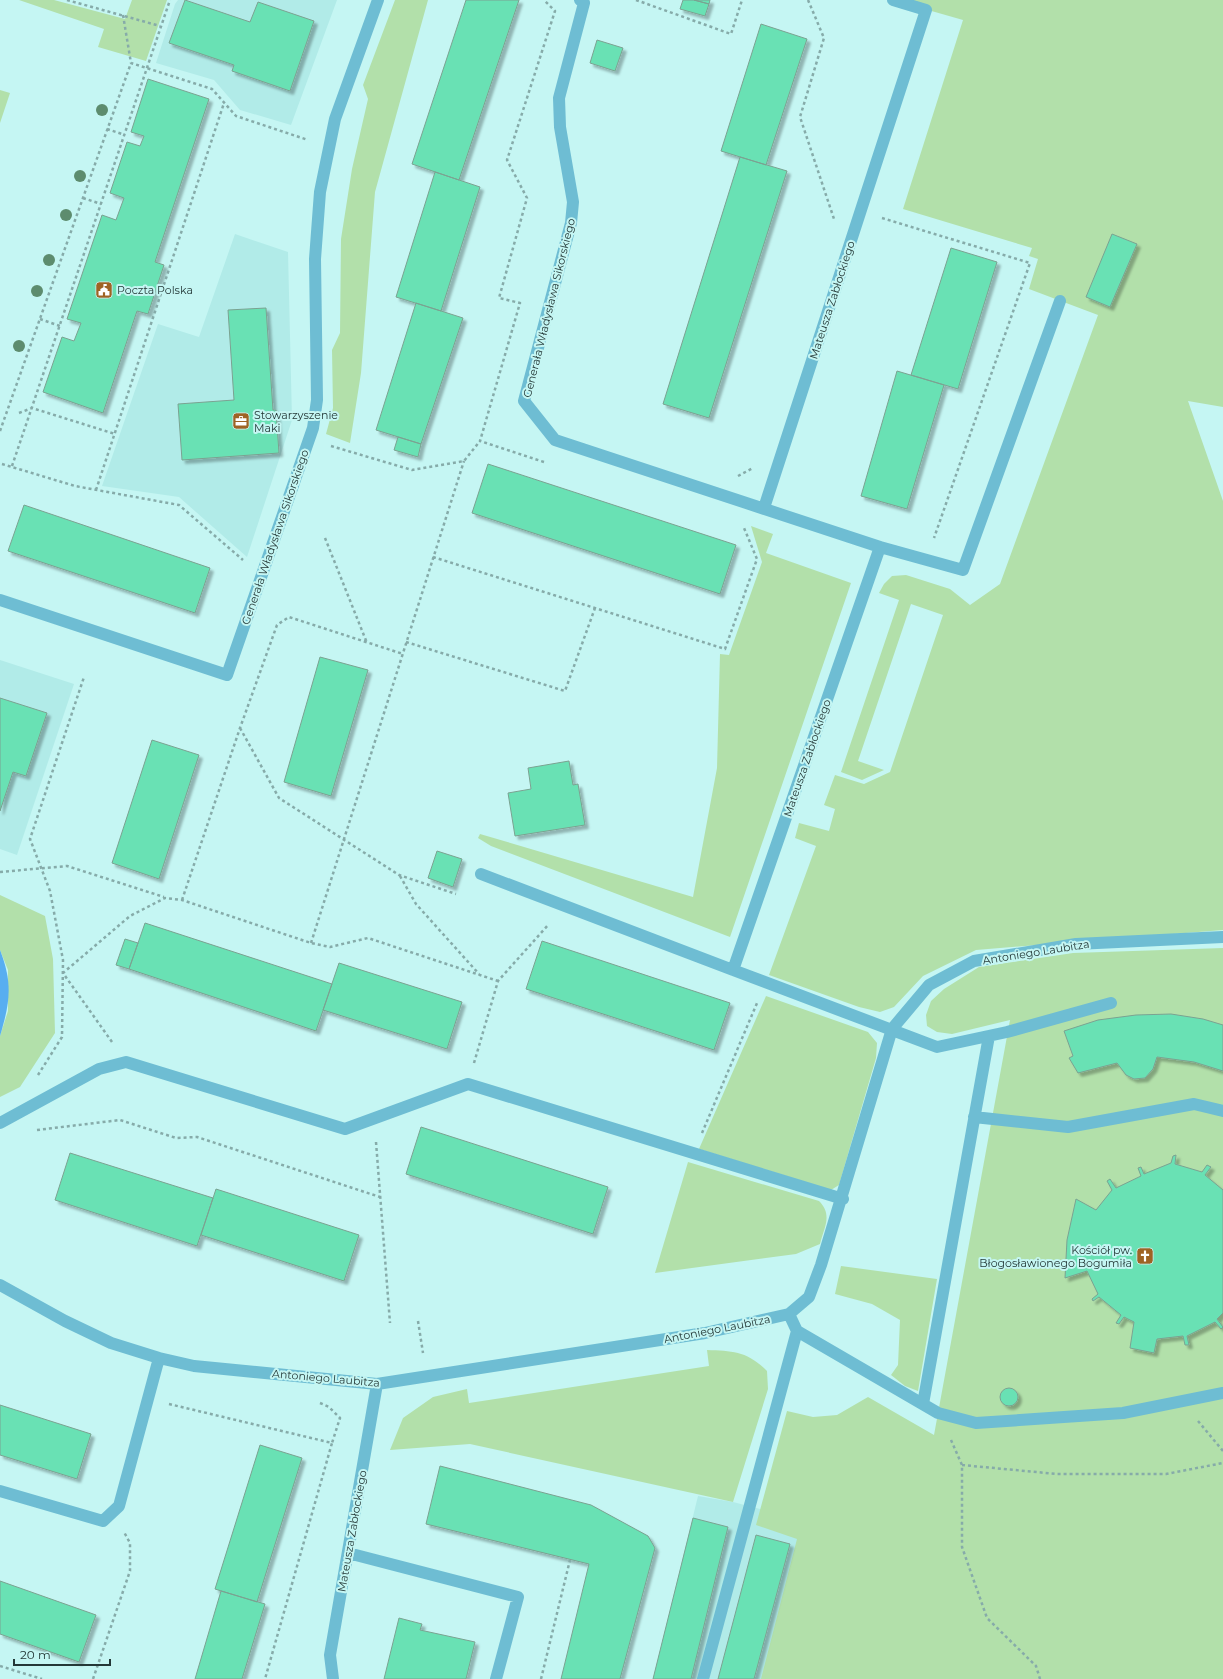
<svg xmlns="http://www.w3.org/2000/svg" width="1223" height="1679" font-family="Montserrat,sans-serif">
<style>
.built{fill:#b1ebe8}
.green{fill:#b2e0aa}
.water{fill:#58aef0}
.building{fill:#69e1b4;stroke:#7ba291;filter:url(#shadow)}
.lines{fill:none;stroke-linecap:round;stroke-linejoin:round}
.path{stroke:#86aba9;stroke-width:2.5;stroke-dasharray:3 3;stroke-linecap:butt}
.minor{stroke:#6ebdd3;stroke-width:12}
.tree{fill:#5d8c6e}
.labels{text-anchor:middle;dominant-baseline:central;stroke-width:4;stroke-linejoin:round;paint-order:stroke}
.poi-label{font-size:11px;fill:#243837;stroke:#c5f6f3;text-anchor:start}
.street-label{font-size:11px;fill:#243837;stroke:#c5f6f3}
</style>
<defs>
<filter id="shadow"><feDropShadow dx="3.5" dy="3.5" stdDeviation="1" flood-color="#0004"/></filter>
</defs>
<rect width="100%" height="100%" fill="#c5f6f3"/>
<path class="built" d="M178,0H337L291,125L240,110L214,80L156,63L175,4Z
M235,234L288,252L292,420L247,557L179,497L102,486L158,324L199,337Z
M0,660L74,684L17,855L0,849Z
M698,1496L733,1502L859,1535L819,1679H653Z"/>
<path class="green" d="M19,0H54L125,19L132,0H167L146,61L98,47L104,29Z
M395,0H428L375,192L361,373L350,443L326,434L333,408L332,350L340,333L341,239L352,169L368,99L363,85Z
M893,0H1223V407L1188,401L1223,501V930L976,950L923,976L894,1007L880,1012L859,1007L769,975L816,846L795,838L799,823L829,831L835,809L824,805L835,775L864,784L890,772L943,615L911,604L858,761L884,770L862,780L841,772L899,600L879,593L884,584L892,576L906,575L950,589L970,605L1000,584L1098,315L1029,289L1038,259L1029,256L1032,248L903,209L963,20Z
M0,90L10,93L0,123Z
M751,526L773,534L766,553L851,583L730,937L491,846L478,838L480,834L693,897L717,768L720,654L729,655L762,562Z
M0,895L45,916L53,959L55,1033L20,1087L0,1097V1036L8,1011V970L0,950Z
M1223,948V1679H761L797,1539L756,1525L787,1411L813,1417L837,1415L868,1397L934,1435L1010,1020L952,1034L937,1032L927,1026L926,1015L931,1001L944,989L979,967L1073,953Z
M766,996L868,1032L877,1043L876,1058L839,1185L831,1190L699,1149Z
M688,1162L819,1201C833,1215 824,1227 820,1244L796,1254L655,1273Z
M841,1266L937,1279L918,1391L905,1386L891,1375L898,1365L900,1320L872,1304L835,1294Z
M707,1350C733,1351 747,1351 767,1371L768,1389L733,1502L470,1444L390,1450L403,1418L433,1397L467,1389L469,1403L709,1366Z"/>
<path class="water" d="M0,950C13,984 10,1002 0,1036Z"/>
<path class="building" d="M185,0L250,22L258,2L314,21L290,91L232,71L234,65L169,43Z
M466,0H519L459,180L412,164Z
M683,0H694L709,4L705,16L680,9Z
M694,0H710L709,4Z
M761,24L807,39L766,165L721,151Z
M597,40L623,48L615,71L590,63Z
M148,79L209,99L155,262L164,265L148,314L137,311L103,413L43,392L62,337L74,341L81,323L67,319L102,215L116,220L124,198L110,193L127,142L140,146L144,136L131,132Z
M740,157L787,171L709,418L663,404Z
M435,172L480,187L441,311L396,297Z
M1112,234L1137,244L1110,307L1086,297Z
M951,248L997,262L958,389L911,375Z
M416,303L463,318L421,444L376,430Z
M266,308L273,410H276L279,453L182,460L178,404L234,400L228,310Z
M897,371L944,385L907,509L861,496Z
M398,437L421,444L418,457L394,450Z
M488,464L736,545L720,594L472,513Z
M24,505L210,568L195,613L8,551Z
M320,657L368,670L331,796L284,782Z
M0,698L47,713L26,776L13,772L0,811Z
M152,740L199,755L159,879L112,863Z
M569,761L573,785L578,784L585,825L515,836L508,793L531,789L528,768Z
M437,851L462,859L453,887L428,878Z
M145,923L332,984L316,1031L129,969Z
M125,939L138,943L129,969L116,965Z
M542,941L730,1003L714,1050L526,989Z
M339,963L462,1002L447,1049L323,1010Z
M1171,1014L1203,1019L1223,1025V1071L1194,1062L1157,1057L1153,1069L1145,1078L1134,1079L1126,1075L1117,1063L1078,1073L1069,1058L1073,1056L1064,1031L1098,1020L1136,1015Z
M421,1127L608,1187L593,1234L406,1174Z
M70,1153L213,1198L197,1246L55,1200Z
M1176,1155L1175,1164L1202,1172L1207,1165L1211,1167L1205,1175L1223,1190V1313L1217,1319L1223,1327L1221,1329L1215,1322L1187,1336L1189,1345H1185L1183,1336L1157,1339L1154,1353L1130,1348L1134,1322L1124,1317L1119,1324L1116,1323L1121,1315L1099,1297L1093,1301L1092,1299L1098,1294L1087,1271L1065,1278L1067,1240L1076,1199L1096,1210L1112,1190L1107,1181L1110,1179L1116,1188L1141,1176L1138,1168L1141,1167L1144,1174L1171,1163L1173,1156Z
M216,1189L359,1235L344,1281L201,1235Z
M1000 1397a9 9 0 1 1 18 0a9 9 0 1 1-18 0Z
M0,1405L91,1434L77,1479L0,1455Z
M260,1445L302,1458L257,1602L215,1589Z
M440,1466L591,1505L648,1536L655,1548L620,1679H561L589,1564L426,1524Z
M693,1518L728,1527L691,1679H653Z
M756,1535L790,1544L754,1679H718Z
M0,1581L96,1615L79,1662L0,1634Z
M221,1591L265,1604L242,1679H195Z
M399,1618L422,1624L420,1630L475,1642L466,1679H384Z"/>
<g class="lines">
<path class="path" d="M67,0L160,26
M636,0L731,34L742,0
M808,0L824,38L800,117L834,219
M123,15L131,63L212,89L236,116L308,140
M107,129L125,135
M83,198L101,204
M882,218L1030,263L934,538
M40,319L60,326
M19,413L32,408L115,434
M0,431L131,63
M331,446L412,470L464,461L480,441
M544,462L480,441L520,303L499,298L527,198L507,160L555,11L544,0
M2,464L75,486L179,505L243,560
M12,466L170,0
M738,476L753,468
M96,490L224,103
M325,538L367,643
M433,557L725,649L757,559L744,528
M406,642L565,691L595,608
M240,728L279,798L399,875L456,894
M0,872L67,866L164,897
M400,876L416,904L479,974
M182,900L240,728L277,625L289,617L403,654
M311,943L464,461
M112,1042L63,973L130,916L165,898L182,900L311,943L330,947L368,938L498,981
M474,1063L498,981L549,924
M38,1075L62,1037L63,960L50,891L30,839L84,677
M37,1130L120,1120L176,1138L197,1137L380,1197
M702,1133L757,1003
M376,1142L390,1323
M418,1321L423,1353
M320,1403L329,1407L340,1418L332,1443
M169,1404L332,1443L265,1679
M1198,1421L1223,1451
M951,1440L962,1465V1547L987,1618L1036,1666L1040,1679
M962,1465L1057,1474H1166L1223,1463
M0,1666L42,1679
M93,1679L130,1571V1543L124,1532
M541,1679L570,1560"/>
<path class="minor" d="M580,0L584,3L559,98L560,127L573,202L571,223L524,401L555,440L880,547L963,570L1060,301
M764,508L926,10L893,0
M880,547L733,970L937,1047L1007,1032L1111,1003
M0,600L227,675L313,428L317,400L315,259L320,192L335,119L378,0
M481,874L733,970
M974,1117L1068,1127L1194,1104L1223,1111
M0,1123L99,1069L126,1062L345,1129L468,1084L843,1199
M0,1285L65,1321L111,1343L159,1358L194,1366L377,1384L705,1333L789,1314L809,1297L821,1265L892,1029L929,985L974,961L1076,944L1223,937
M797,1331L938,1413L976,1423L1123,1413L1223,1393
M923,1404L989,1036
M0,1491L103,1521L119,1506L159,1358
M348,1553L518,1597L496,1679
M333,1679L330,1655L377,1384
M703,1679L797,1331L789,1314"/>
</g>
<g class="tree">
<circle cx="102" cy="110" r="6"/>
<circle cx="80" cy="176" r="6"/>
<circle cx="66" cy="215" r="6"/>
<circle cx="49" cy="260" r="6"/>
<circle cx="37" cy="291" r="6"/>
<circle cx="19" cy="346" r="6"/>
</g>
<defs>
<symbol id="civic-square" viewBox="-11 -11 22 22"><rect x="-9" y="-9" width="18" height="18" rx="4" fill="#9f6324" stroke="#c5f6f3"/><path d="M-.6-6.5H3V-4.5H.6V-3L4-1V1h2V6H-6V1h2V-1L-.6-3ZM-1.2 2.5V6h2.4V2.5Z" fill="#fff"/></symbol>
<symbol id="office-square" viewBox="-11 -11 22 22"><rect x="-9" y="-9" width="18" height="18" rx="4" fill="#9f6324" stroke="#c5f6f3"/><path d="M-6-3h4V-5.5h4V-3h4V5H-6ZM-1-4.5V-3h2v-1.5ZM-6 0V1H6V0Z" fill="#fff"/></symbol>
<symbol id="church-square" viewBox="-11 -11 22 22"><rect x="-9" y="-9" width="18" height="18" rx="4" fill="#9f6324" stroke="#c5f6f3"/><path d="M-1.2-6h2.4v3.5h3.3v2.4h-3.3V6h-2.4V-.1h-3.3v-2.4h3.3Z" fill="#fff"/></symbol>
</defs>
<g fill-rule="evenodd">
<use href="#civic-square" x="94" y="280" width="20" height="20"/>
<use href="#office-square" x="231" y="411" width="20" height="20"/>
<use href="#church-square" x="1135" y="1246" width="20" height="20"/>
</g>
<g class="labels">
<g class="poi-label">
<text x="117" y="290">Poczta Polska</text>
<text x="254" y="415">Stowarzyszenie<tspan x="254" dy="13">Maki</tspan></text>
<text x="1132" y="1250" text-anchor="end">Kościół pw.<tspan x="1132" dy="13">Błogosławionego Bogumiła</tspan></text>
</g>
<g class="street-label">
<text transform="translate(832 300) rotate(-72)">Mateusza Zabłockiego</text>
<text transform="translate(549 308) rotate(-76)">Generała Władysława Sikorskiego</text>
<text transform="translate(275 537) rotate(-71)">Generała Władysława Sikorskiego</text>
<text transform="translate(807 758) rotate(-71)">Mateusza Zabłockiego</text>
<text transform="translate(1036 952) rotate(-9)">Antoniego Laubitza</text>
<text transform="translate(717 1329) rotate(-11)">Antoniego Laubitza</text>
<text transform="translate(326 1378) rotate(5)">Antoniego Laubitza</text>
<text transform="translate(352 1531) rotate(-80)">Mateusza Zabłockiego</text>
</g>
</g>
<path d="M14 1659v6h96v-6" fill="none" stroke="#243837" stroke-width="2"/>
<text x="20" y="1659" font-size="12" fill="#243837" stroke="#c5f6f3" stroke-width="3" paint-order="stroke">20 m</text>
</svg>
